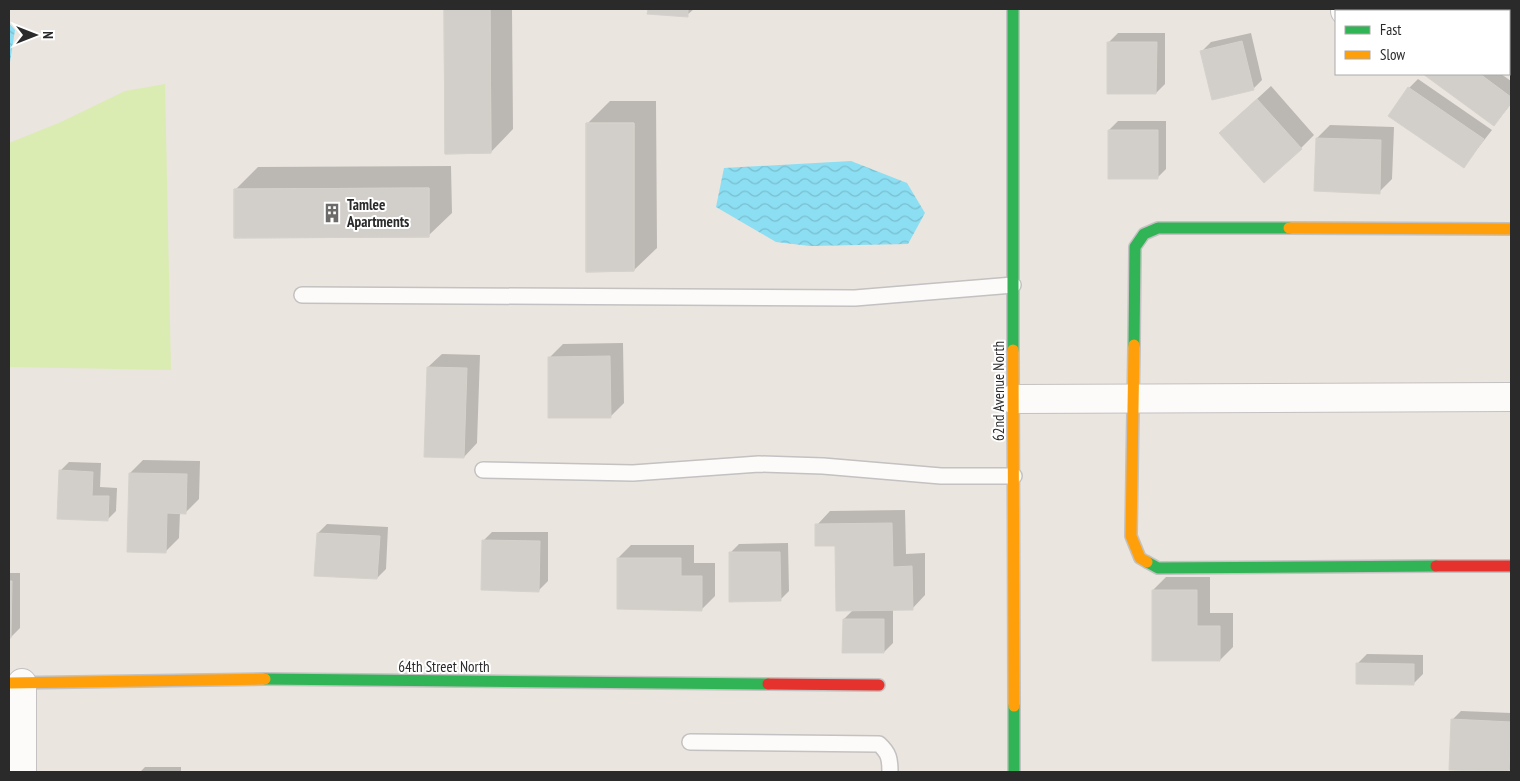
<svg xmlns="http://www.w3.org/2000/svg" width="1520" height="781" font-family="'PT Sans Narrow',sans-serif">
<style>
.pitch{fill:#daecb2}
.water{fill:url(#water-waves)}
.shadow{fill:#0003}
.building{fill:#d2cfcb;stroke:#d5d1cb}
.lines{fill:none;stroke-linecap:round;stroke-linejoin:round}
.lane-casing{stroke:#c3c1c1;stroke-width:18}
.street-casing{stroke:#c3c1c1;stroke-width:30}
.fast-casing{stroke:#c3c1c1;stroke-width:14}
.slow-casing{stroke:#c3c1c1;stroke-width:14}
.jam-casing{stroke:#c3c1c1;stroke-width:14}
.lane{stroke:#fcfbfa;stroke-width:15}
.street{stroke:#fcfbfa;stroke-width:28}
.fast{stroke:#30b455;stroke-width:11}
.slow{stroke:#ff9f0a;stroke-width:11}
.jam{stroke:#e5322d;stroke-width:11}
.labels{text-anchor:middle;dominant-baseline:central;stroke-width:4;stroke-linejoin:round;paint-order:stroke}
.poi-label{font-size:15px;font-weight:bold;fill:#2a2a2a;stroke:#fff;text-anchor:start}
.street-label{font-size:15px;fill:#2a2a2a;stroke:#fff}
</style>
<defs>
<pattern id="water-waves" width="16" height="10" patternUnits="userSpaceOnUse" patternTransform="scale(1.25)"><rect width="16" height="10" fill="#8cdef2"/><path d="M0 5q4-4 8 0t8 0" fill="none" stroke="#79bfd0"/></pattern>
</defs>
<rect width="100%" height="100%" fill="#eae5df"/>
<path class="pitch" d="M165,84L171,370L9,367V143L61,122L125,91Z"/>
<path class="water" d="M9,23L15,30L9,69Z
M851,161L907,183L925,213L908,244L810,246L776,242L716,207L724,168Z"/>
<path class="shadow" d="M445,9H512L513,129L491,152H447Z
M649,9H694L687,15L649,12Z
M1118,33H1165V84L1156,93L1109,42Z
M1251,33L1262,80L1253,89L1202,51L1211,42Z
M1425,74H1501L1511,81V104L1494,125Z
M1418,79L1492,130L1464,166L1409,88Z
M1271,86L1314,135L1301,148L1234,120Z
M610,101H656L657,248L634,270L587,124Z
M1118,121H1166V169L1157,178L1109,130Z
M1330,125L1394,127L1392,179L1379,192L1317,138Z
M451,166L452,213L429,235L235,190L258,167Z
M623,343L624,403L611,416L550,357L563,344Z
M442,354L480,355L477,443L464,457L428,367Z
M143,460L200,461L199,499L186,512H180L179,538L166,551L130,473Z
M69,462L101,463L100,487L117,488L116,511L107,520L60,471Z
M905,510L906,554L925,553V595L912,609H893V643L884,652L844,619L854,609L836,544L817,525L830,511Z
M327,524L388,527L386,569L377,578L318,533Z
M492,532H548V581L539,590L483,541Z
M788,543L789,591L780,600L730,553L739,544Z
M631,545H694V563H715V596L702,609L618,558Z
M9,573H20V628L11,637H9Z
M1166,577H1210V613H1233V647L1220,660L1153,590Z
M1367,654L1423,655V674L1414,683L1358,663Z
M1461,711L1511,713V768L1509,771L1452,720Z
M145,767H181V772H140Z
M615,771H769V772H614Z"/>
<path class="building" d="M444,9H490L491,153L445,154Z
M444,9H490L491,153L445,154Z
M648,9H688V17L647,14Z
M1410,9H1453L1431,11H1411Z
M1242,41L1254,90L1212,100L1200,51Z
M1107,42H1157L1156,94H1107Z
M1423,74H1480L1511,97V103L1494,126Z
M1408,87L1484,139L1464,168L1388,116Z
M1257,99L1302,149L1264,183L1219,133Z
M586,123H634V271L586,272Z
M586,123H634V271L586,272Z
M1108,130H1158V179H1108Z
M1316,138L1381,140L1380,194L1314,191Z
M429,188V237L234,238V189Z
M429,188V237L234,238V189Z
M610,356L611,418H548V357Z
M427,367L467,368L464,458L424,457Z
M59,470L93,472L92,496H109L108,521L57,519Z
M129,473L187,474L186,514L167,513L166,553L127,552Z
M892,523L893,567L912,566L913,610L836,611L835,546H815V524Z
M317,533L380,536L377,579L314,576Z
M482,540L540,541L539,592L481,590Z
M729,552H780L781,601L729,602Z
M617,558H681V576H702V611L617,609Z
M9,581H12L11,638H9Z
M1152,590H1197V626H1220V661H1152Z
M843,619H884V653H842Z
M1356,663L1414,664V685L1356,684Z
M1451,719L1511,722L1509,772L1449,770Z"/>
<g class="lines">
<defs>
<path id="lane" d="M302,295L855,298L1013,285
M483,470L633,473L759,464L823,466L941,476H1014
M690,742L879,744C889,753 890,759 890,772"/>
<path id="street" d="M1345,11V9
M1013,399L1511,397
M22,683V772"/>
<path id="fast" d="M1013,9V350
M1134,345L1135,247L1144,234L1158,228H1289
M1147,562L1158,568L1436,566
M265,679L768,684
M1014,706V772"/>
<path id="slow" d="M1289,228L1511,229
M1134,345L1131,536L1140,558L1147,562
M1013,350L1014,706
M9,683L265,679"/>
<path id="jam" d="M1436,566H1511
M768,684L879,685"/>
</defs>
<use href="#lane" class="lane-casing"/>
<use href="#street" class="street-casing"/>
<use href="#fast" class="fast-casing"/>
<use href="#slow" class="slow-casing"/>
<use href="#jam" class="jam-casing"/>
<use href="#lane" class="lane"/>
<use href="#street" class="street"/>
<use href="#fast" class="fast"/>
<use href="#slow" class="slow"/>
<use href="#jam" class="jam"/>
</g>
<defs>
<symbol id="building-bare" viewBox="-9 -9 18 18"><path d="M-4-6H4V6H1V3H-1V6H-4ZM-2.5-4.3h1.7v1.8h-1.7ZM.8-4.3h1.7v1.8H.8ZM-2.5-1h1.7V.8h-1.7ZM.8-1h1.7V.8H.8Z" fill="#6d6b69" stroke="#fff" stroke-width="2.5" paint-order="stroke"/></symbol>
</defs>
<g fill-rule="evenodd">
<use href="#building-bare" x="318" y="199" width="28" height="28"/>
</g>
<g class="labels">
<g class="poi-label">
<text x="347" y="204">Tamlee<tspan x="347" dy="17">Apartments</tspan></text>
</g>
<g class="street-label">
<text transform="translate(998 391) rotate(-90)">62nd Avenue North</text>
<text x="444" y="666">64th Street North</text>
</g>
</g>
<rect width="1520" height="781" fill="none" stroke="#2a2a2a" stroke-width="20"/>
<rect x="1335" y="10" width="175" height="65" fill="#ffffff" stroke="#aaaaaa"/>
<rect x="1345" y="26" width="25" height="8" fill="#30b455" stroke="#aaaaaa"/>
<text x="1380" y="35" font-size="15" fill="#2a2a2a">Fast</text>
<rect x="1345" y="51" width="25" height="8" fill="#ff9f0a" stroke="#aaaaaa"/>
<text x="1380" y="60" font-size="15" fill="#2a2a2a">Slow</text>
<g transform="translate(35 35) rotate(90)" stroke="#ffffff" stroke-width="4" paint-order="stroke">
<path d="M0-4L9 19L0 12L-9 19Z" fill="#2a2a2a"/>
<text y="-8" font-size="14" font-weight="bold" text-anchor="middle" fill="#2a2a2a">N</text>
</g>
</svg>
